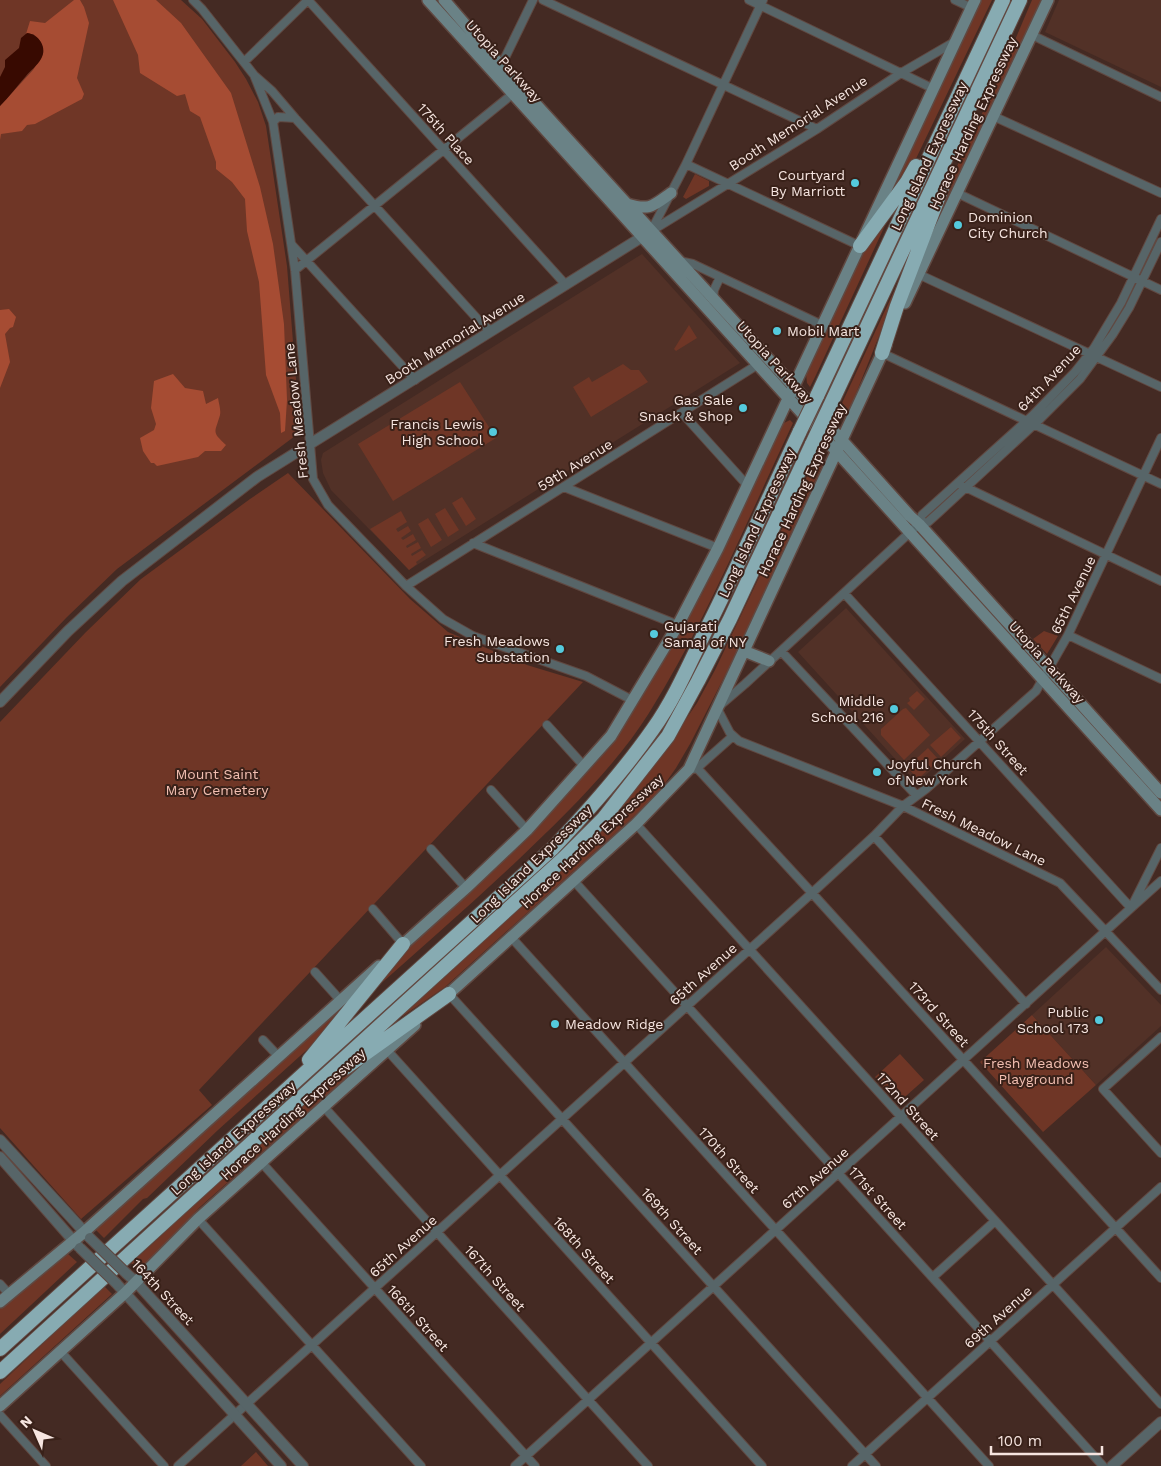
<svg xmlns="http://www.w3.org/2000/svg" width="1161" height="1466" font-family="'Work Sans',sans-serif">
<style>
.built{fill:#523127}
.green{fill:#6f3626}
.forest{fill:#a64c33}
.water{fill:#380a01}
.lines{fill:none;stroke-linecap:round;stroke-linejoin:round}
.minor-casing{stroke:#604841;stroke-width:10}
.tertiary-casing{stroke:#604841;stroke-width:12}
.secondary-casing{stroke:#604841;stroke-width:14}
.motorway-casing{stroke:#604841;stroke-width:16}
.minor{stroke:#576568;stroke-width:8}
.tertiary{stroke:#576568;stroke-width:10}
.secondary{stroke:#6a8286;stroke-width:11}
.motorway{stroke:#87abb2;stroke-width:14}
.tertiary-bridge-casing{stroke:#604841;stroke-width:12;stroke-linecap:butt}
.motorway-bridge-casing{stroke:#604841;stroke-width:16;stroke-linecap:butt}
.tertiary-bridge{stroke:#576568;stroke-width:10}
.motorway-bridge{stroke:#87abb2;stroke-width:14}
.poi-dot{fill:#54cadd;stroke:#392119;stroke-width:2}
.labels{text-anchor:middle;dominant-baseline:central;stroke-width:4;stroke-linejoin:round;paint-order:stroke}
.street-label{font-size:14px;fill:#f6e5e0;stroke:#392119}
.poi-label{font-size:14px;fill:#f6e5e0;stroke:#392119;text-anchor:end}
.park-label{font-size:14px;fill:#f2bfb1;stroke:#392119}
</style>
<rect width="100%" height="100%" fill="#442a23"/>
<path class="built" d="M1059,0H1161V87L1045,32Z
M642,254L740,363L409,570L331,490L323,473L321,460L323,453Z
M846,608L965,739L917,783L798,652Z
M1106,947L1161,1005V1026L1096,1085L1032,1015Z"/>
<path class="green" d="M0,0H181L202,19L235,62L246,79L258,102L266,126L287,266L298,405L295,436L117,569L67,617L0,687Z
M981,0H992L911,169L883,208Z
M1032,0H1042L921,257C940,197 969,142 996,84C1008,57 1020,28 1032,0Z
M695,174L709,181V186L686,199L683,197Z
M888,219L816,375L810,387L807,383L806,374L862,253L885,221Z
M901,276L895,296L851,406L846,415L841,417L836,416Z
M689,325L697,338L676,351L674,349Z
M623,364L631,370H639L648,382L591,417L573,387L589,377L592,382Z
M460,382L496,438L393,501L358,444Z
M790,420L793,423C747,520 706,622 649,713C615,767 564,816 518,860C469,906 418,951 367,996L411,944L522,844L611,746L703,592L782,424Z
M819,451L823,455L824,461L737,652L690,744L676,768L659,792L629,821L445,987L403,1016H398L662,754L697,703L715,670Z
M288,473L410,599L448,632L527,665L583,682L199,1090L212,1105L81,1219L0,1128V722L86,632L141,579L250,499Z
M462,497L476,519L466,526L452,503Z
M445,508L459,530L448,537L435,514Z
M401,511L407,522L396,529L398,532L408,526L411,531L401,538L403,540L413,534L416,540L406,546L407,548L418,542L421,548L411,554L412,556L422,550L426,555L416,562L417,564L409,570L370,529Z
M428,518L442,540L431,547L418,524Z
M1044,631L1058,636L1047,654L1033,639Z
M917,691L925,699L914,710L907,703L910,701L909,698Z
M906,708L930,735L904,760L881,735V729L903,709Z
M951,727L961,738L941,757L930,745Z
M928,748L939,760L918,779L907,767Z
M359,991L320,1038L218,1130L147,1198L143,1199L104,1238L95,1229Z
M1032,1015L1096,1085L1043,1132L980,1062Z
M900,1054L924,1080L898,1103L875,1077Z
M362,1064L200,1207L169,1241L140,1270L131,1263L163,1234L180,1215L307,1099L346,1069Z
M68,1254L77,1262L0,1334V1308Z
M104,1286L112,1294L0,1396V1384Z
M256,1452L268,1466H241Z"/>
<path class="forest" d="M74,0H80L84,7L89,23L77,78L84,94L82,99L35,124L27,125L22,131L1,134L0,140V106L33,70L43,54C44,46 40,39 33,34H26L30,21L45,23Z
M113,0H156L181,23L231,93L260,187L273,244L284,324L287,400L285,431L281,433L280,413L266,375L259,282L247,231L245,199L232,182L216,169V162L200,117L190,111L185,94L177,96L140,73L138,55Z
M9,309L16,317L13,327L10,328L5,334L10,362L0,388V310Z
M173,374L185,388L203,391L206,404L218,398C219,404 221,410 220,415C215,433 211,431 226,445L221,451H205L198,457L157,466L154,463H151L143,451L140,438L154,430L156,424L151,408L154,381Z"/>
<path class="water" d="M27,33C39,34 48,48 41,59C37,66 31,70 26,76C17,86 9,97 0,106V77L5,67V60L19,48L21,38Z"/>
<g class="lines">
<defs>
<path id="minor" d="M193,0L202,9L254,75L273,122L295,270L313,479L328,505L406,586L443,619L473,636L586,676L632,700
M308,0L566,285
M543,0L817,129
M749,0L934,89
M955,0L972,8
M1032,35L1161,97
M244,62L308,0
M500,68L533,0
M255,76L272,91L295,118
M993,116L1161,193
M273,122L278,117L295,118L482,324L491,331
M686,164L860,246
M957,193L1161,290
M651,231L686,164L763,0
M648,233L817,129L901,73L956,41
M1161,242L1129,308L1113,334L1080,379L1040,419L938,513L928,522L919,524L745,684L717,708L730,733L739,741L903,806L1060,883L1161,990
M292,245L415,380
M679,261L693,264L822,325
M295,270L515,92
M918,274L1161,387
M713,300L714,290L720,277
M882,353L1161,484
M682,413L747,485
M961,485L1161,581
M564,487L718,548
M919,524L922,515L1032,416L1075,372L1094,348L1121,303L1161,219
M473,543L678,625
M406,586L757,365
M844,593L1131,908L1161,881
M1068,635L1161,679
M781,651L916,795
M547,725L584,766
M697,768L812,893L1161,1278
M692,769L697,768L733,736
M491,790L527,830
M636,824L1161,1404
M874,836L1026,1004
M431,849L466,888
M574,881L1103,1466
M373,909L403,944
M511,937L989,1466
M315,972L341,1001
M449,994L876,1466
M1161,1037L1103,1089L1161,1153
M263,1040L279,1057
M387,1050L762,1466
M324,1107L648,1466
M262,1163L535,1466
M198,1219L421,1466
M933,1277L995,1221
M0,1284L9,1294
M60,1351L164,1466
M0,1415L46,1466
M178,1466L812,893L874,836L903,806L926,789L1036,691L1068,635L1161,438
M515,1466L1131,908L1161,848
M852,1466L1161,1187"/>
<path id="tertiary" d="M0,702L68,631L122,581L257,477L642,237
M0,1140L89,1237
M0,1157L78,1246
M127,1274L136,1282L303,1466
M116,1283L281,1466
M1112,1466L1161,1422"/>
<path id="secondary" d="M428,0C672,271 917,540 1161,810
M444,0L501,66L794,387L910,516L919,524L1161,793
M627,204C650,211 653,206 671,193
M905,303L1048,0
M744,651L769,661
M398,949L466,888L527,830L611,736L678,625L718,548L975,0
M443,999L636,824L689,769L886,345
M0,1302L83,1233L379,966
M0,1406L125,1293L198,1219L415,1025"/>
<path id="motorway" d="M860,246L907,182L916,166
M882,353L897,306L945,180
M817,396L1003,0
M829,408L1020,0
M309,1060L403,944
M345,1068L449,994
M0,1349L553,848C589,810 623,772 653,729C673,701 688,667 703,636C737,569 768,499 800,431
M0,1372L564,858L603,819L668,736L698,681L730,619L812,444"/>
</defs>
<use href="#minor" class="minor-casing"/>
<use href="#tertiary" class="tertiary-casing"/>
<use href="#secondary" class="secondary-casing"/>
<use href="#motorway" class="motorway-casing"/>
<use href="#minor" class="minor"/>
<use href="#tertiary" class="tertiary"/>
<use href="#secondary" class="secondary"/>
<use href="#motorway" class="motorway"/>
<defs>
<path id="tertiary-bridge" d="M90,1238L127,1274
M80,1248L116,1283"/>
<path id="motorway-bridge" d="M800,431L817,396
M812,444L829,408"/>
</defs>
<use href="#tertiary-bridge" class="tertiary-bridge-casing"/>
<use href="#motorway-bridge" class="motorway-bridge-casing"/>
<use href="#tertiary-bridge" class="tertiary-bridge"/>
<use href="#motorway-bridge" class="motorway-bridge"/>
</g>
<g class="poi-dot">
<circle cx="855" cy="183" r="5"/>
<circle cx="958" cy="225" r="5"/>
<circle cx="777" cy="331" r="5"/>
<circle cx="743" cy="408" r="5"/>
<circle cx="493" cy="432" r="5"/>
<circle cx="654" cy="634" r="5"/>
<circle cx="560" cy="649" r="5"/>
<circle cx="894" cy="709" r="5"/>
<circle cx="877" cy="772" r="5"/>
<circle cx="1099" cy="1020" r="5"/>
<circle cx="555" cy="1024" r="5"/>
</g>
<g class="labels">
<g class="street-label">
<text transform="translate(504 61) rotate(48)">Utopia Parkway</text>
<text transform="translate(798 123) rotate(-33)">Booth Memorial Avenue</text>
<text transform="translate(973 123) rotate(-65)">Horace Harding Expressway</text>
<text transform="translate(446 134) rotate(48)">175th Place</text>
<text transform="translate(929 156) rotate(-65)">Long Island Expressway</text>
<text transform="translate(455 338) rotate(-32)">Booth Memorial Avenue</text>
<text transform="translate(775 362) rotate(48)">Utopia Parkway</text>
<text transform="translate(1049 378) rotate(-47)">64th Avenue</text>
<text transform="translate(296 411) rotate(-96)">Fresh Meadow Lane</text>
<text transform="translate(575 465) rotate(-32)">59th Avenue</text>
<text transform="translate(802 490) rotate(-65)">Horace Harding Expressway</text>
<text transform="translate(757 523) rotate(-65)">Long Island Expressway</text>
<text transform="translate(1073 595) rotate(-64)">65th Avenue</text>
<text transform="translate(1047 662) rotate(48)">Utopia Parkway</text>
<text transform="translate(998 742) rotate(48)">175th Street</text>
<text transform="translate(984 832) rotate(26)">Fresh Meadow Lane</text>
<text transform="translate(592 841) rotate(-43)">Horace Harding Expressway</text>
<text transform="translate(531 864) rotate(-44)">Long Island Expressway</text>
<text transform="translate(703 974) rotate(-42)">65th Avenue</text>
<text transform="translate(939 1014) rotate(48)">173rd Street</text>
<text transform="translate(908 1106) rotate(48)">172nd Street</text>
<text transform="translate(293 1114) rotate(-42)">Horace Harding Expressway</text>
<text transform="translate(233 1138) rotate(-42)">Long Island Expressway</text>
<text transform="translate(729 1160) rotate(48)">170th Street</text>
<text transform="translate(815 1178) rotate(-42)">67th Avenue</text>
<text transform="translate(878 1198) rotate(48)">171st Street</text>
<text transform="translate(672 1221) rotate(48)">169th Street</text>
<text transform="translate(403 1246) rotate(-42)">65th Avenue</text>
<text transform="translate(584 1250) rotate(48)">168th Street</text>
<text transform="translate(495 1278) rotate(48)">167th Street</text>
<text transform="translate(163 1292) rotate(47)">164th Street</text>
<text transform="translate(998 1317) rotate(-42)">69th Avenue</text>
<text transform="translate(418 1318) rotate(48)">166th Street</text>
</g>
<g class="poi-label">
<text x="845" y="175">Courtyard<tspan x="845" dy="16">By Marriott</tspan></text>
<text x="968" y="217" text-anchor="start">Dominion<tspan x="968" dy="16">City Church</tspan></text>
<text x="787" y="331" text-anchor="start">Mobil Mart</text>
<text x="733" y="400">Gas Sale<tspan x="733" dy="16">Snack &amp; Shop</tspan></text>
<text x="483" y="424">Francis Lewis<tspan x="483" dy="16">High School</tspan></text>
<text x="664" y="626" text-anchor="start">Gujarati<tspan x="664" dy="16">Samaj of NY</tspan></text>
<text x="550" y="641">Fresh Meadows<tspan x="550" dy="16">Substation</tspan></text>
<text x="884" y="701">Middle<tspan x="884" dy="16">School 216</tspan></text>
<text x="887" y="764" text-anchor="start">Joyful Church<tspan x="887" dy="16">of New York</tspan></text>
<text x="1089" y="1012">Public<tspan x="1089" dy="16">School 173</tspan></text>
<text x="565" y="1024" text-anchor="start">Meadow Ridge</text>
</g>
<g class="park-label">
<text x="217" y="774">Mount Saint<tspan x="217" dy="16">Mary Cemetery</tspan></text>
<text x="1036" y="1063">Fresh Meadows<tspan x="1036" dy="16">Playground</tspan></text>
</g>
</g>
<g transform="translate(35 1431) rotate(315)" stroke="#392119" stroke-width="4" paint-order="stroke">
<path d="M0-4L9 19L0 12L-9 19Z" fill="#f6e5e0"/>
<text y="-8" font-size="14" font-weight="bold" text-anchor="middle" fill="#f6e5e0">N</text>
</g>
<path d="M991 1446v8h111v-8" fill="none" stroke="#f6e5e0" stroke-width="2.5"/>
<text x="998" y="1446" font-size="15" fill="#f6e5e0" stroke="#392119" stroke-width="4" paint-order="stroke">100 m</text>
</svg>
